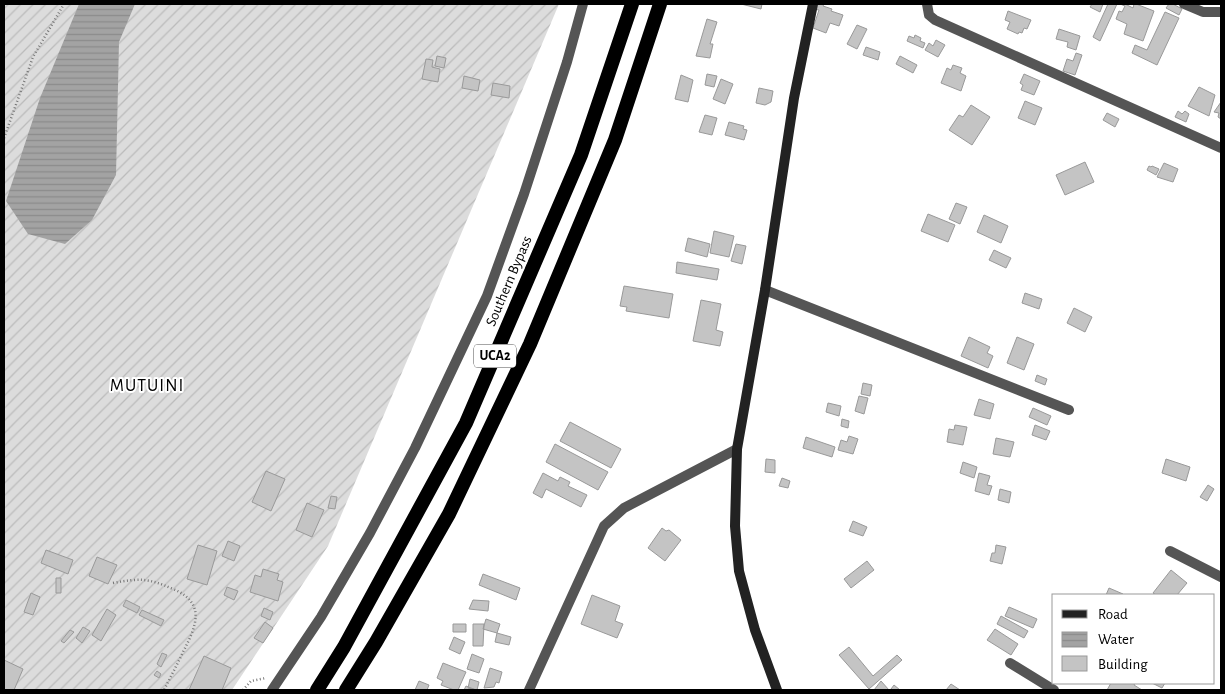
<svg xmlns="http://www.w3.org/2000/svg" width="1225" height="694" font-family="'Alegreya Sans',sans-serif">
<style>
.garden{fill:url(#garden-furrows)}
.water{fill:url(#water-rules)}
.building{fill:#c4c4c4;stroke:#999}
.lines{fill:none;stroke-linecap:round;stroke-linejoin:round}
.path{stroke:#777;stroke-width:2.5;stroke-dasharray:1 2.5;stroke-linecap:butt}
.minor{stroke:#555;stroke-width:10}
.secondary{stroke:#222;stroke-width:10}
.trunk{stroke:#000;stroke-width:14}
.labels{text-anchor:middle;dominant-baseline:central;stroke-width:4;stroke-linejoin:round;paint-order:stroke}
.shield{fill:#fff;stroke:#4c4c4c;stroke-width:1}
.shield-label{font-size:14px;font-weight:bold;fill:#000}
.street-label{font-size:15px;fill:#000;stroke:#fff}
.quarter-label{font-size:18px;letter-spacing:1px;fill:#000;stroke:#fff}
</style>
<defs>
<pattern id="garden-furrows" width="10" height="10" patternUnits="userSpaceOnUse" patternTransform="scale(1.25)"><rect width="10" height="10" fill="#dcdcdc"/><path d="M-1 1l2-2M0 10L10 0M9 11l2-2" fill="none" stroke="#bbb"/></pattern>
<pattern id="water-rules" width="6" height="5" patternUnits="userSpaceOnUse" patternTransform="scale(1.25)"><rect width="6" height="5" fill="#a3a3a3"/><path d="M0 2.5h6" fill="none" stroke="#8b8b8b"/></pattern>
</defs>
<rect width="100%" height="100%" fill="#fff"/>
<path class="garden" d="M4,4H559L328,546L232,690H4Z"/>
<path class="water" d="M79,4H135L119,42L116,175L92,220L65,244L28,234L6,201L40,98Z"/>
<path class="building" d="M741,4H762L761,9Z
M816,4H824L823,6L832,9L831,11L843,15L839,26L830,23L826,33L813,28L819,10L814,9Z
M1092,4H1103L1100,12L1090,7Z
M1108,4H1117L1100,41L1093,37Z
M1120,4H1125L1133,8L1134,4H1136L1154,11L1143,41L1124,34L1127,24L1116,19L1119,11L1122,12L1125,6Z
M1169,4H1173L1182,9L1179,15L1166,8Z
M1008,11L1031,20L1027,29L1024,28L1022,33L1019,32L1018,34L1007,29L1010,22L1005,20Z
M1165,12L1179,18L1157,65L1132,53L1135,45L1147,50Z
M707,19L717,22L710,44H713L710,58L696,56Z
M857,25L867,29L857,49L847,44Z
M1059,29L1080,36L1076,50L1067,47L1068,42L1056,39Z
M915,35L921,38L920,41L925,43L923,48L907,41L909,36L914,38Z
M936,40L945,45L938,57L925,50L929,43L933,46Z
M866,47L880,52L878,60L863,55Z
M1076,53L1082,55L1075,75L1063,71L1067,59L1073,61Z
M437,56L446,58L444,68L435,66Z
M900,56L917,65L913,73L896,64Z
M426,59L433,60L432,67L440,69L438,82L422,79Z
M953,65L962,68L960,73L966,76L961,91L941,83L947,68L951,70Z
M707,74L717,76L714,87L705,85Z
M1024,74L1040,81L1034,95L1021,90L1023,85L1020,83Z
M681,75L693,80L688,102L675,99Z
M464,76L480,80L478,91L462,88Z
M721,79L733,84L725,104L713,99Z
M493,83L510,86L509,98L491,95Z
M1199,87L1215,95L1209,116L1188,106Z
M759,88L773,91L771,102L765,105L756,103Z
M1025,101L1042,108L1035,125L1018,118Z
M1221,102V119L1218,117L1219,113L1214,112Z
M971,105L990,117L972,145L949,130L959,115L963,117Z
M1178,111L1182,114L1185,111L1189,114L1186,122L1175,117Z
M1107,113L1119,119L1115,127L1103,120Z
M705,115L717,118L712,135L699,132Z
M729,122L744,126L743,129L747,130L744,140L725,135Z
M1085,162L1094,182L1065,195L1056,175Z
M1164,163L1178,169L1173,182L1157,177Z
M1149,166L1151,167L1152,166L1159,169L1156,175L1147,170Z
M956,203L967,207L960,224L949,219Z
M928,214L955,225L948,242L921,231Z
M984,215L1008,226L1001,243L977,232Z
M714,231L734,236L729,257L710,253Z
M688,238L710,244L707,257L685,251Z
M736,244L746,246L742,264L731,261Z
M994,250L1011,258L1006,268L989,260Z
M677,262L719,269L717,280L676,273Z
M624,286L673,294L669,318L626,311L627,307L620,306Z
M1025,293L1042,299L1039,309L1022,303Z
M701,300L721,304L716,330L723,332L720,346L693,341Z
M1074,308L1092,317L1085,332L1067,323Z
M969,337L990,347L987,353L993,356L988,368L961,356Z
M1017,337L1034,344L1024,370L1007,363Z
M1037,375L1047,379L1045,385L1035,381Z
M863,383L872,385L870,396L861,394Z
M859,396L868,398L864,414L855,411Z
M979,399L994,404L990,419L974,415Z
M828,403L841,406L839,416L826,412Z
M1033,408L1051,416L1047,425L1029,417Z
M842,419L849,421L848,428L841,426Z
M570,422L621,449L611,468L560,441Z
M955,425L967,427L963,445L947,442L949,429L954,430Z
M1035,425L1050,431L1046,440L1032,435Z
M849,436L858,439L853,454L838,450L841,440L847,442Z
M806,437L835,447L832,457L803,448Z
M996,438L1014,442L1010,457L993,454Z
M555,444L608,472L598,490L546,462Z
M766,459L775,460V473L765,472Z
M1166,459L1190,467L1186,481L1162,473Z
M963,462L977,467L974,478L960,473Z
M266,471L285,479L271,511L252,502Z
M543,473L558,481L560,477L570,482L568,486L587,495L581,507L546,489L542,498L533,493Z
M979,473L990,476L987,485L992,486L989,495L975,491Z
M782,478L790,481L788,488L779,486Z
M1208,485L1214,489L1207,501L1200,497Z
M1000,489L1011,492L1009,503L998,500Z
M331,496L337,497L335,509L328,508Z
M307,503L324,510L312,537L296,530Z
M853,521L867,527L863,536L849,531Z
M662,528L666,531L669,530L681,540L665,561L648,548Z
M228,541L240,546L234,561L222,556Z
M198,545L217,551L207,585L187,579Z
M996,545L1006,547L1002,564L990,561L992,553H995Z
M46,550L73,560L68,574L41,563Z
M97,557L117,565L108,584L89,576Z
M867,561L874,570L851,588L844,579Z
M263,569L279,574L277,580L283,582L278,601L250,592L255,575L261,577Z
M1171,570L1187,583L1177,595H1156L1153,593Z
M483,574L520,588L516,600L479,585Z
M56,578H61V593H56Z
M227,587L238,591L234,600L224,595Z
M1109,588L1123,594L1122,595H1106Z
M31,593L40,597L33,615L24,612Z
M592,595L620,606L615,621L623,624L617,638L581,624Z
M126,600L140,607L137,613L123,606Z
M473,600L489,601L488,611L469,609Z
M1009,607L1037,619L1033,628L1005,616Z
M264,608L273,612L270,620L261,616Z
M107,609L116,615L101,641L92,635Z
M142,610L164,620L161,626L139,615Z
M1001,616L1028,631L1024,638L997,624Z
M486,619L500,624L497,633L483,629Z
M265,622L273,628L263,643L254,638Z
M453,624H466V632H453Z
M473,624H484L483,646H473Z
M83,627L90,631L82,643L76,638Z
M995,629L1018,644L1011,655L987,640Z
M70,630L74,632L64,643L61,641Z
M497,633L511,637L509,645L495,642Z
M454,637L465,642L460,654L449,649Z
M849,647L873,676L897,655L902,660L869,689L839,655Z
M162,653L167,655L161,667L157,664Z
M472,654L484,659L479,673L467,669Z
M204,656L231,668L222,690H189Z
M4,660L23,669L14,690H4Z
M443,663L466,672L458,690H454L441,685L443,681L437,678Z
M490,668L502,672L499,683L496,682L494,687L484,688Z
M157,671L161,674L159,678L154,675Z
M470,679L479,682L477,690L468,688Z
M419,681L429,685L427,690H415Z
M881,681L889,690H874Z
M1111,683H1135L1134,685L1142,690H1107Z
M1152,683H1165L1162,688Z
M951,684L960,690H946Z
M894,685L900,690H893L891,689Z
M466,686L476,690H464Z"/>
<g class="lines">
<path class="path" d="M4,138L33,57L64,4
M113,583C140,578 148,578 173,589C207,603 196,627 183,652C177,665 170,678 164,690
M243,690L251,681L266,678"/>
<path class="minor" d="M927,4L929,15L935,20L1221,148
M1184,4L1203,12H1221
M765,290L1069,410
M1170,551L1221,577
M1010,663L1054,690
M272,690L321,617L370,533L415,448L487,296L524,194L567,62L583,4
M529,690L604,526L624,508L737,449"/>
<path class="secondary" d="M777,690L755,630L739,571L735,526L737,449L765,290L794,98L813,4"/>
<path class="trunk" d="M317,690L344,647L466,423L581,155L632,4
M346,690L376,642L449,514L530,344L615,140L660,4"/>
</g>
<g class="labels">
<rect class="shield" x="474" y="344.5" width="42" height="23" rx="4"/>
<g class="shield-label">
<text x="495" y="356">UCA2</text>
</g>
<g class="street-label">
<text transform="translate(509 281) rotate(-67)">Southern Bypass</text>
</g>
<g class="quarter-label">
<text x="147" y="386">MUTUINI</text>
</g>
</g>
<rect width="1225" height="694" fill="none" stroke="#000000" stroke-width="10"/>
<rect x="1052" y="594" width="162" height="90" fill="#ffffff" stroke="#999999"/>
<rect x="1062" y="610" width="25" height="8" fill="#222222" stroke="#999999"/>
<text x="1098" y="619" font-size="15" fill="#000000">Road</text>
<rect x="1062" y="632" width="25" height="15" fill="url(#water-rules)" stroke="#999999"/>
<text x="1098" y="644" font-size="15" fill="#000000">Water</text>
<rect x="1062" y="656" width="25" height="15" fill="#c4c4c4" stroke="#999999"/>
<text x="1098" y="669" font-size="15" fill="#000000">Building</text>
</svg>
